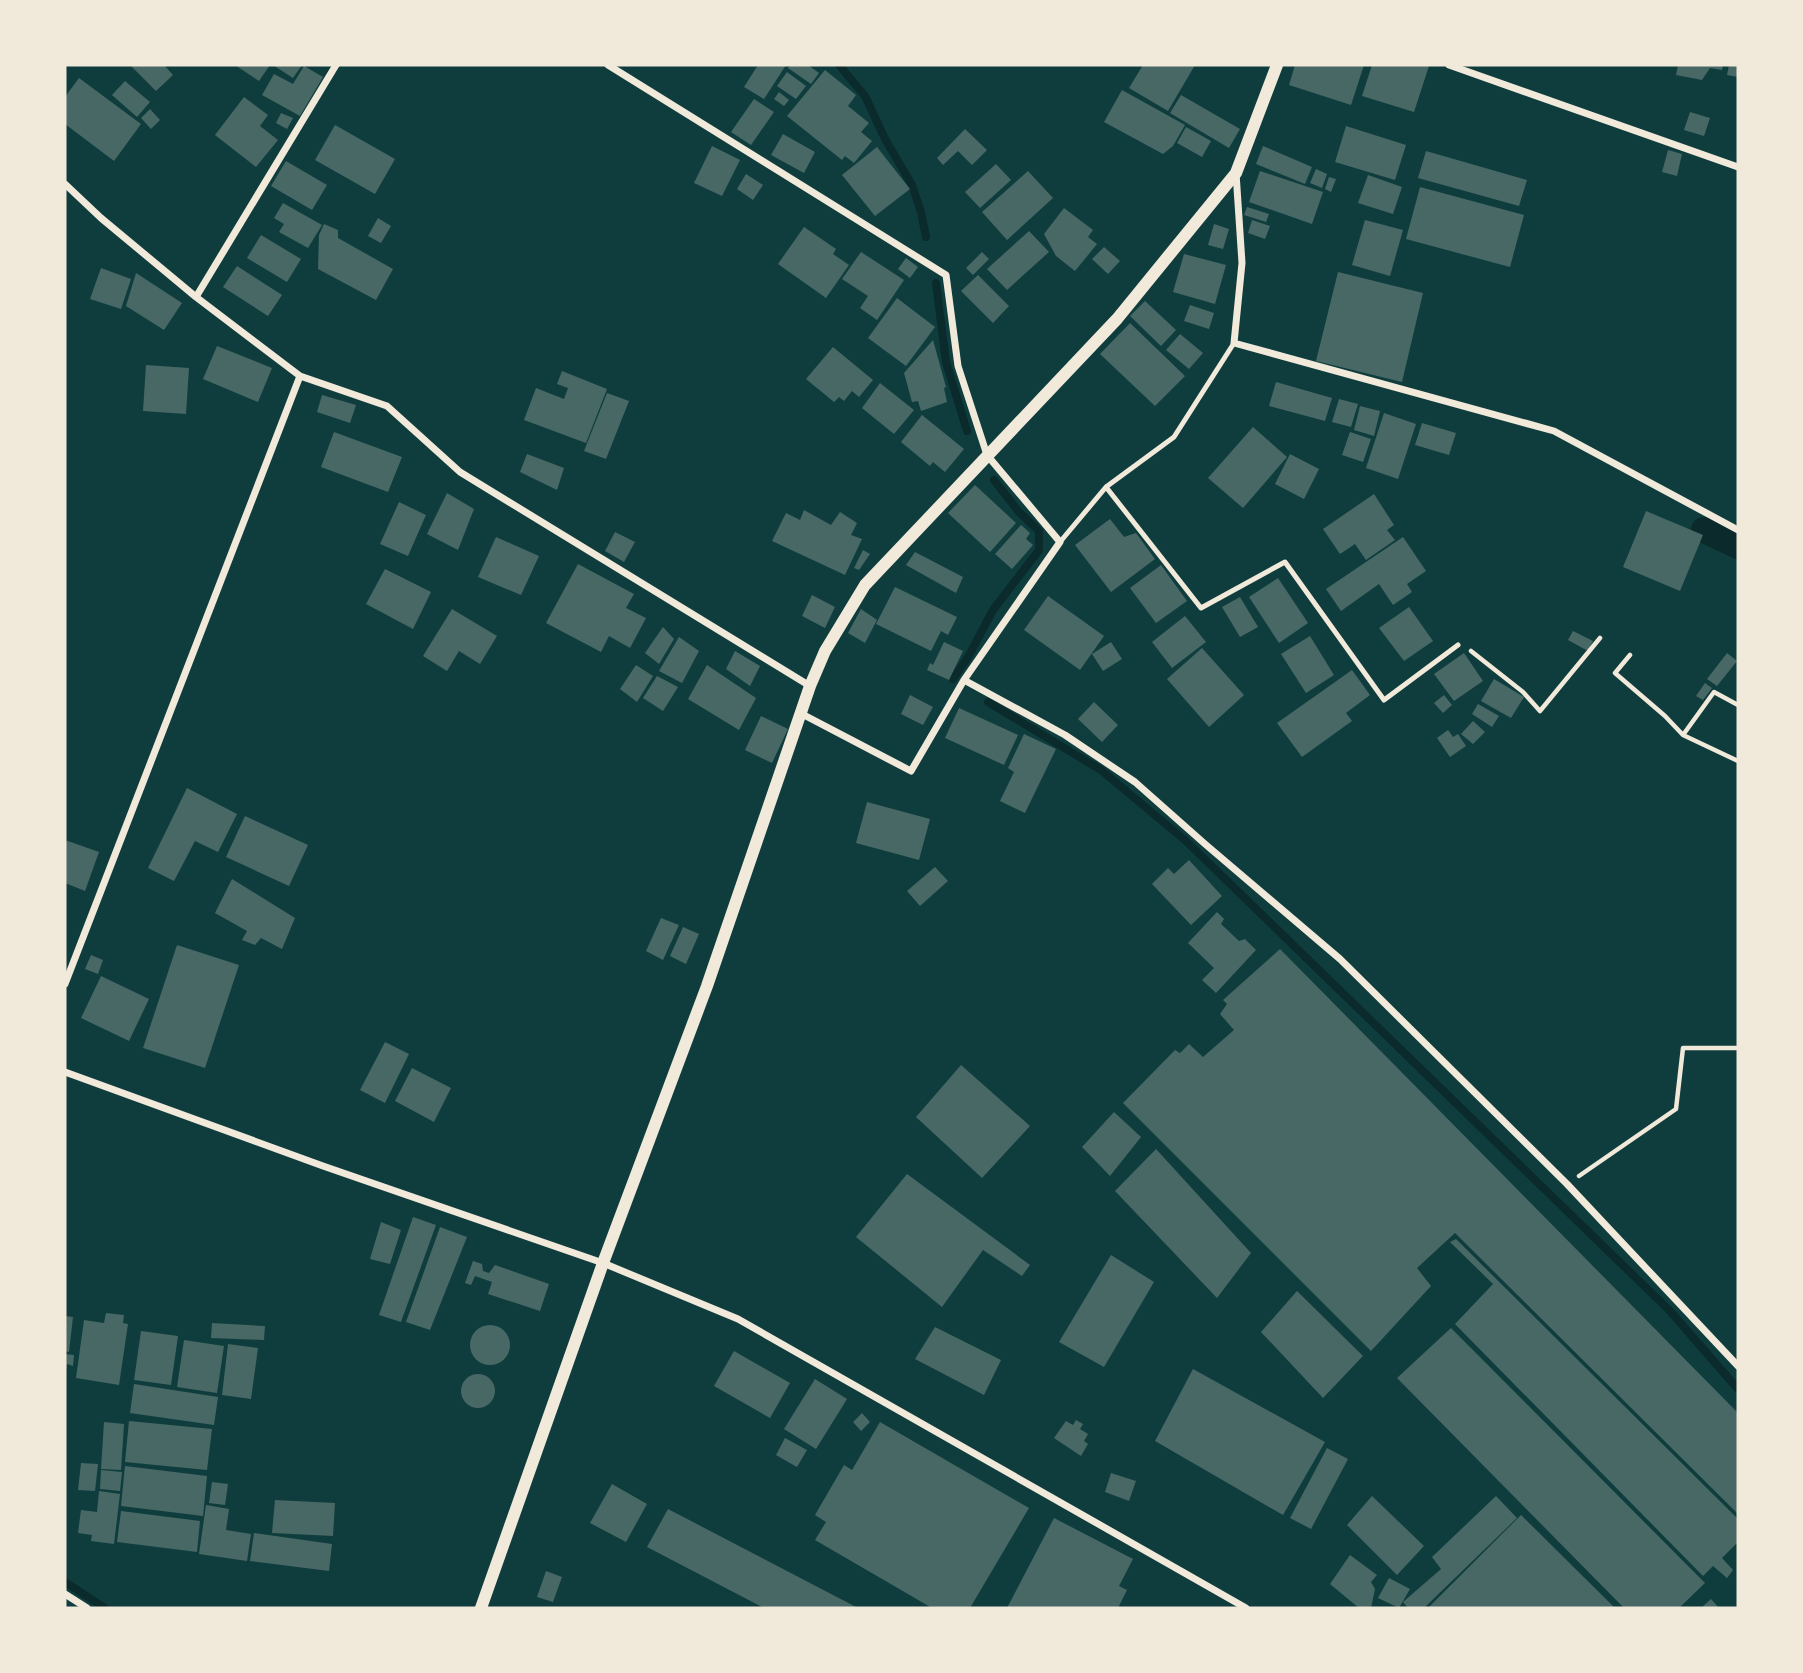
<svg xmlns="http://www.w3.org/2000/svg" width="1803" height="1673" font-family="'Golos Text',sans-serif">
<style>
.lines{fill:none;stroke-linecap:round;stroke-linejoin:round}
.stream{stroke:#0a2a2b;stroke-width:8}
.canal{stroke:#0a2a2b;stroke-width:26}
.building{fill:#486865}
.path{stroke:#f1e9da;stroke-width:4.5}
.service{stroke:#f1e9da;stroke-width:5}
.minor{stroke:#f1e9da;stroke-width:7}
.tertiary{stroke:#f1e9da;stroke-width:12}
</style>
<rect width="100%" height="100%" fill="#0f3d3e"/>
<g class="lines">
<path class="stream" d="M839,65L865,96L885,139L912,185L921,212L926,237
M936,283L946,362L967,431
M953,679L968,657L993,610L1039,550V531L1019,512L994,480
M988,702L1101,770L1186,841L1670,1311L1738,1389
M65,1582L105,1608"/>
<path class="canal" d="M1704,530L1738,546"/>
</g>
<path class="building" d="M130,65H164L173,75L156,91Z
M235,65H270L259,81Z
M273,65H302L293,78Z
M758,65H786L764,99L744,87Z
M790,65H808L819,73L811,84L788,68Z
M1143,65H1195L1168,111L1129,88Z
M1295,65H1364L1351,105L1289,85Z
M1372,65L1429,66L1414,112L1362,96Z
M1678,65H1723L1722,70L1710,68L1702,80L1676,75Z
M1729,65H1738V77L1727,75Z
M304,66L323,77L300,116L262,95L274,74L293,84Z
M825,70L856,95L848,106L869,123L861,132L872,141L854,163L845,156L842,160L787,116Z
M787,72L806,86L796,99L777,86Z
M79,78L141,124L114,161L65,124V97Z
M125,81L150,102L137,117L112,95Z
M1122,90L1185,125L1173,146L1163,154L1104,122Z
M779,92L789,100L784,106L774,99Z
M1181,95L1240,129L1229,148L1170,113Z
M244,97L268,115L260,126L278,140L256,167L215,135Z
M754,99L774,112L751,145L731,132Z
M150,109L160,120L151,129L141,118Z
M1690,112L1710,118L1704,136L1684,130Z
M281,113L293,118L287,129L276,123Z
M335,125L395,159L375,194L315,160Z
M1346,126L1406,145L1395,180L1335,162Z
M1186,127L1211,141L1202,157L1177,143Z
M965,129L987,150L972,165L958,151L943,165L937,158Z
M783,134L815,152L804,173L771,155Z
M712,146L740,160L722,196L694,183Z
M1263,146L1312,167L1305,184L1256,164Z
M877,147L910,189L875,216L842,175Z
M1668,150L1682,154L1677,176L1662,172Z
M1426,151L1527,180L1519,206L1418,178Z
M286,161L327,185L312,210L271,186Z
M996,164L1011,180L980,208L965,192Z
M1316,169L1327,174L1322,188L1310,183Z
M1028,171L1053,198L1007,240L982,212Z
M1260,171L1323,192L1312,224L1249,202Z
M746,174L763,185L753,200L737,189Z
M1368,175L1402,187L1393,214L1358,203Z
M1329,177L1336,179L1331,192L1325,189Z
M1420,187L1524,215L1510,267L1406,239Z
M283,203L322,225L308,248L279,232L284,224L274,218Z
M1247,207L1269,214L1266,222L1244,215Z
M1064,208L1093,230L1088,237L1097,244L1075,271L1056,256L1044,234Z
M378,218L391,226L381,243L368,236Z
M1252,220L1270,226L1265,239L1248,233Z
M1365,220L1403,230L1390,276L1352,265Z
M324,224L338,230V238L393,269L376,300L318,269L319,235Z
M1214,224L1229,229L1223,249L1208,245Z
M804,227L836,249L833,254L849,265L826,298L778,264Z
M1029,231L1049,252L1007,290L987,269Z
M261,235L301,259L287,282L247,258Z
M1104,247L1120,261L1108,274L1092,259Z
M861,252L904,280L877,320L860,308L868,296L842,279Z
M982,252L989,259L973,275L966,268Z
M1184,254L1226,265L1215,304L1173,292Z
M906,258L918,267L910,278L898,269Z
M237,266L282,295L268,316L223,287Z
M101,268L131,279L121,309L90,299Z
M1338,272L1423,293L1402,382L1316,361Z
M136,273L182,303L164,330L126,306Z
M978,275L1009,306L993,323L961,291Z
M897,298L935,327L906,366L868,338Z
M1145,301L1176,330L1161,346L1130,316Z
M1190,305L1214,313L1209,329L1184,321Z
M1130,323L1185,376L1155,406L1100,354Z
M1180,334L1203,353L1189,369L1166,350Z
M933,340L946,387L944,388L947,402L921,411L918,401L912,402L904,373Z
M217,346L272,368L258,402L203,379Z
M833,347L873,380L859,397L852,391L844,401L839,397L834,402L806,379Z
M146,365L189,368L186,414L143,411Z
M562,371L607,389L586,443L524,420L536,388L564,399L568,388L557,384Z
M1276,382L1332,398L1325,421L1269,406Z
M880,383L914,410L894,434L862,408Z
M607,393L629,401L606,459L584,451Z
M322,395L356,405L350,423L317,412Z
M1339,399L1358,404L1351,427L1332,422Z
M1360,406L1380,411L1374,436L1354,430Z
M1384,413L1416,424L1398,479L1366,468Z
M922,415L964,449L945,472L933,462L930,466L901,442Z
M1422,423L1456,433L1449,455L1415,445Z
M1253,427L1287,457L1243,508L1208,478Z
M334,432L402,457L388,492L321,467Z
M1350,432L1371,439L1363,462L1342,455Z
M527,454L564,468L557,490L520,472Z
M1290,454L1319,469L1304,499L1275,484Z
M975,485L1016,523L990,552L948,513Z
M447,493L474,509L458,550L427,534Z
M1374,494L1394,525L1387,530L1395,540L1366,560L1355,544L1340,554L1323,529Z
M399,502L426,515L408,556L380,544Z
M804,510L831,525L840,512L857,523L851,535L862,539L845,575L772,541L786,513L800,520Z
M1646,511L1703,535L1680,591L1623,567Z
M1110,519L1124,537L1136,533L1155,559L1111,592L1075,545Z
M1021,525L1030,533L1026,539L1033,545L1012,569L995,554Z
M615,532L635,542L624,562L605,551Z
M496,537L539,556L521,595L478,577Z
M1403,537L1426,571L1407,584L1412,592L1393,605L1379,584L1341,611L1326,589Z
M863,550L870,554L859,570L854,568Z
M915,552L963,577L956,593L906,565Z
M578,564L634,594L626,608L646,618L630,648L609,636L601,652L546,623Z
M1161,565L1187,601L1156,623L1130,588Z
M385,569L431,592L413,629L366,604Z
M1278,578L1308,623L1279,643L1249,597Z
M895,587L957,617L948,635L941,631L931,651L876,624Z
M812,595L835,607L825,628L802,616Z
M1048,596L1104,636L1080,670L1024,630Z
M1240,597L1258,627L1240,637L1222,607Z
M1409,607L1433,641L1404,661L1379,628Z
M452,609L497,636L480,664L459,651L447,671L423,656Z
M861,609L877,620L865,643L848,633Z
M1185,616L1206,642L1172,668L1152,642Z
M663,627L674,639L659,664L645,653Z
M1573,631L1593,641L1588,651L1568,640Z
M1310,636L1334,675L1306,693L1281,654Z
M679,637L699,651L682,683L659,671Z
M944,642L963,651L949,680L927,670L930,663L933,665Z
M1111,642L1122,659L1103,671L1092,654Z
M1202,648L1244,695L1209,727L1167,679Z
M735,651L760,666L750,686L726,669Z
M1464,653L1483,681L1454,701L1434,674Z
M1727,653L1737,661L1717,686L1707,679Z
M636,665L653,676L637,702L620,689Z
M707,665L756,698L739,730L688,699Z
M1352,670L1370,695L1346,713L1352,721L1302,757L1277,723Z
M657,676L678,687L663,711L643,698Z
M1494,679L1524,697L1511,718L1481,701Z
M1705,683L1712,688L1703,700L1696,696Z
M910,695L933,707L923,725L901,714Z
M1444,695L1452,705L1443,713L1434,703Z
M1094,702L1118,725L1102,742L1078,719Z
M1478,704L1499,716L1492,727L1472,714Z
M959,708L1018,735L1004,765L945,738Z
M761,716L788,729L772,763L745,750Z
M1473,721L1485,732L1473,744L1461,734Z
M1448,730L1453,737L1458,734L1466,746L1450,757L1437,738Z
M1024,734L1056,749L1025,813L1000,801L1014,772L1008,768Z
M187,788L237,814L218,852L195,841L174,881L148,868Z
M867,802L930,819L919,860L856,843Z
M245,816L308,845L289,886L226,857Z
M65,840L99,852L85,891L65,883Z
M1189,860L1222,896L1191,925L1152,884L1168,868L1174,874Z
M935,867L948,881L920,906L907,891Z
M232,879L295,918L282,949L261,938L255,945L242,940L247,931L215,913Z
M1217,912L1224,919L1221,924L1239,941L1245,939L1256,950L1216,993L1202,980L1214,968L1188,943Z
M661,918L679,925L663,960L646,951Z
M683,927L699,934L686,964L670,956Z
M177,945L239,965L205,1068L143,1048Z
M1280,949L1738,1413V1514L1455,1233L1417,1268L1431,1286L1371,1351L1123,1103L1175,1050L1180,1053L1189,1044L1203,1057L1234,1030L1220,1014L1227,1004L1223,1000Z
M91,955L103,960L98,974L85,969Z
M101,976L149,999L129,1041L81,1018Z
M385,1042L409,1054L385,1103L360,1090Z
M961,1065L1030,1126L982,1178L916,1117Z
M412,1068L451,1088L434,1122L395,1101Z
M1114,1112L1141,1137L1110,1176L1082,1147Z
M1156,1149L1251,1253L1217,1298L1115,1191Z
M907,1174L1030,1265L1022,1276L983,1250L942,1307L856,1237Z
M413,1217L436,1225L401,1322L379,1315Z
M381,1222L401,1230L390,1264L370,1259Z
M440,1227L467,1237L430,1330L406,1322Z
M1456,1239L1738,1519V1542L1722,1558L1733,1570L1727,1578L1713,1566L1703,1576L1455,1324L1493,1284L1450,1242Z
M1111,1255L1154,1282L1104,1367L1059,1342Z
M473,1261L482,1264L483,1271L489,1273L495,1265L549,1284L540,1311L488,1294L492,1282L475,1276L471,1285L465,1283Z
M1297,1291L1363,1356L1323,1398L1261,1332Z
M106,1313L124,1315L123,1323L128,1324L119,1385L76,1378L84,1320L104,1323Z
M65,1316L73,1317L69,1352L65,1351Z
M212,1323L265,1326L264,1340L211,1338Z
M470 1345a20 20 0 1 1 40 0a20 20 0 1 1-40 0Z
M935,1327L1001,1360L984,1395L915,1359Z
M1451,1328L1705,1583L1679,1608H1624L1397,1378Z
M141,1331L178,1336L171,1385L134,1380Z
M184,1340L224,1346L217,1393L177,1387Z
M228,1344L258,1348L251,1399L222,1395Z
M734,1351L790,1383L770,1418L714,1386Z
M65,1354L74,1355L73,1366L67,1364L66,1372H65Z
M1193,1369L1325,1442L1283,1515L1155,1441Z
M461 1391a17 17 0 1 1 34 0a17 17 0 1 1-34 0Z
M815,1379L847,1399L816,1449L784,1429Z
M134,1384L218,1397L214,1425L130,1413Z
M862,1413L870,1422L861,1431L853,1422Z
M1076,1420L1083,1424L1080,1429L1088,1434L1084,1441L1088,1444L1081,1456L1054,1438L1066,1421L1073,1425Z
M129,1421L212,1429L207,1470L125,1462Z
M104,1422L124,1424L121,1470L101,1469Z
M880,1422L1029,1508L970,1608H932L815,1540L826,1522L815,1515L844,1465L852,1470Z
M785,1438L807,1450L797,1467L776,1455Z
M1327,1448L1348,1459L1311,1529L1290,1518Z
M81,1463L98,1464L95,1491L78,1490Z
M125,1466L207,1476L203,1516L121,1506Z
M101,1470L122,1472L120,1491L100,1489Z
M1111,1473L1136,1481L1129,1501L1105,1492Z
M212,1482L228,1484L225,1505L209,1503Z
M612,1484L647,1504L626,1542L590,1523Z
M99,1491L120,1494L114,1544L91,1541L92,1535L78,1533L81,1510L97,1512Z
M1372,1496L1424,1546L1397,1575L1347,1525Z
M1496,1496L1517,1518L1424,1608H1408L1403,1602L1441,1569L1432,1557Z
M275,1500L335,1503L333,1536L272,1533Z
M206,1505L229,1509L226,1530L251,1534L247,1561L199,1554Z
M668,1509L858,1608H764L647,1547Z
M121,1511L200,1521L197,1552L117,1542Z
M1521,1515L1615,1608H1428Z
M1054,1518L1133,1559L1119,1586L1127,1590L1118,1608H1007Z
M254,1533L332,1544L329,1571L250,1561Z
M1350,1555L1377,1575L1371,1582L1375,1589L1371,1608H1359L1330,1584Z
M546,1571L562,1577L553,1602L537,1597Z
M1389,1578L1410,1589L1399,1608L1378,1598Z
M1711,1599L1719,1608H1701Z"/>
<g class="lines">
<path class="path" d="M1471,651L1523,692L1540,711L1600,638
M1630,655L1615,673L1665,716L1683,735L1738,761
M1683,735L1714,692L1738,705
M1579,1176L1676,1109L1683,1048H1738"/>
<path class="service" d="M1106,487L1174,437L1234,343
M1060,542L1106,487L1201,608L1285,562L1384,700L1458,645"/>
<path class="minor" d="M608,65L946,275L958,366L987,455L1060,542L964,680L1065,735L1135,782L1205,844L1340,959L1567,1184L1738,1366
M1449,65L1738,167
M1236,173L1242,263L1234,343L1554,431L1738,530
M65,184L101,218L196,297L300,376L387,406L460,472L810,686
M196,297L336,65
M802,714L911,771L964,680
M65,984L300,376
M65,1072L323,1166L603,1263L738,1319L1246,1608
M65,1594L87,1608"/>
<path class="tertiary" d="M481,1608L603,1263L707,986L810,686L825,651L865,585L1117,319L1236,173L1277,65"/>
</g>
<rect width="1803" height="1673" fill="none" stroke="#f1e9da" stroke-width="133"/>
</svg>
